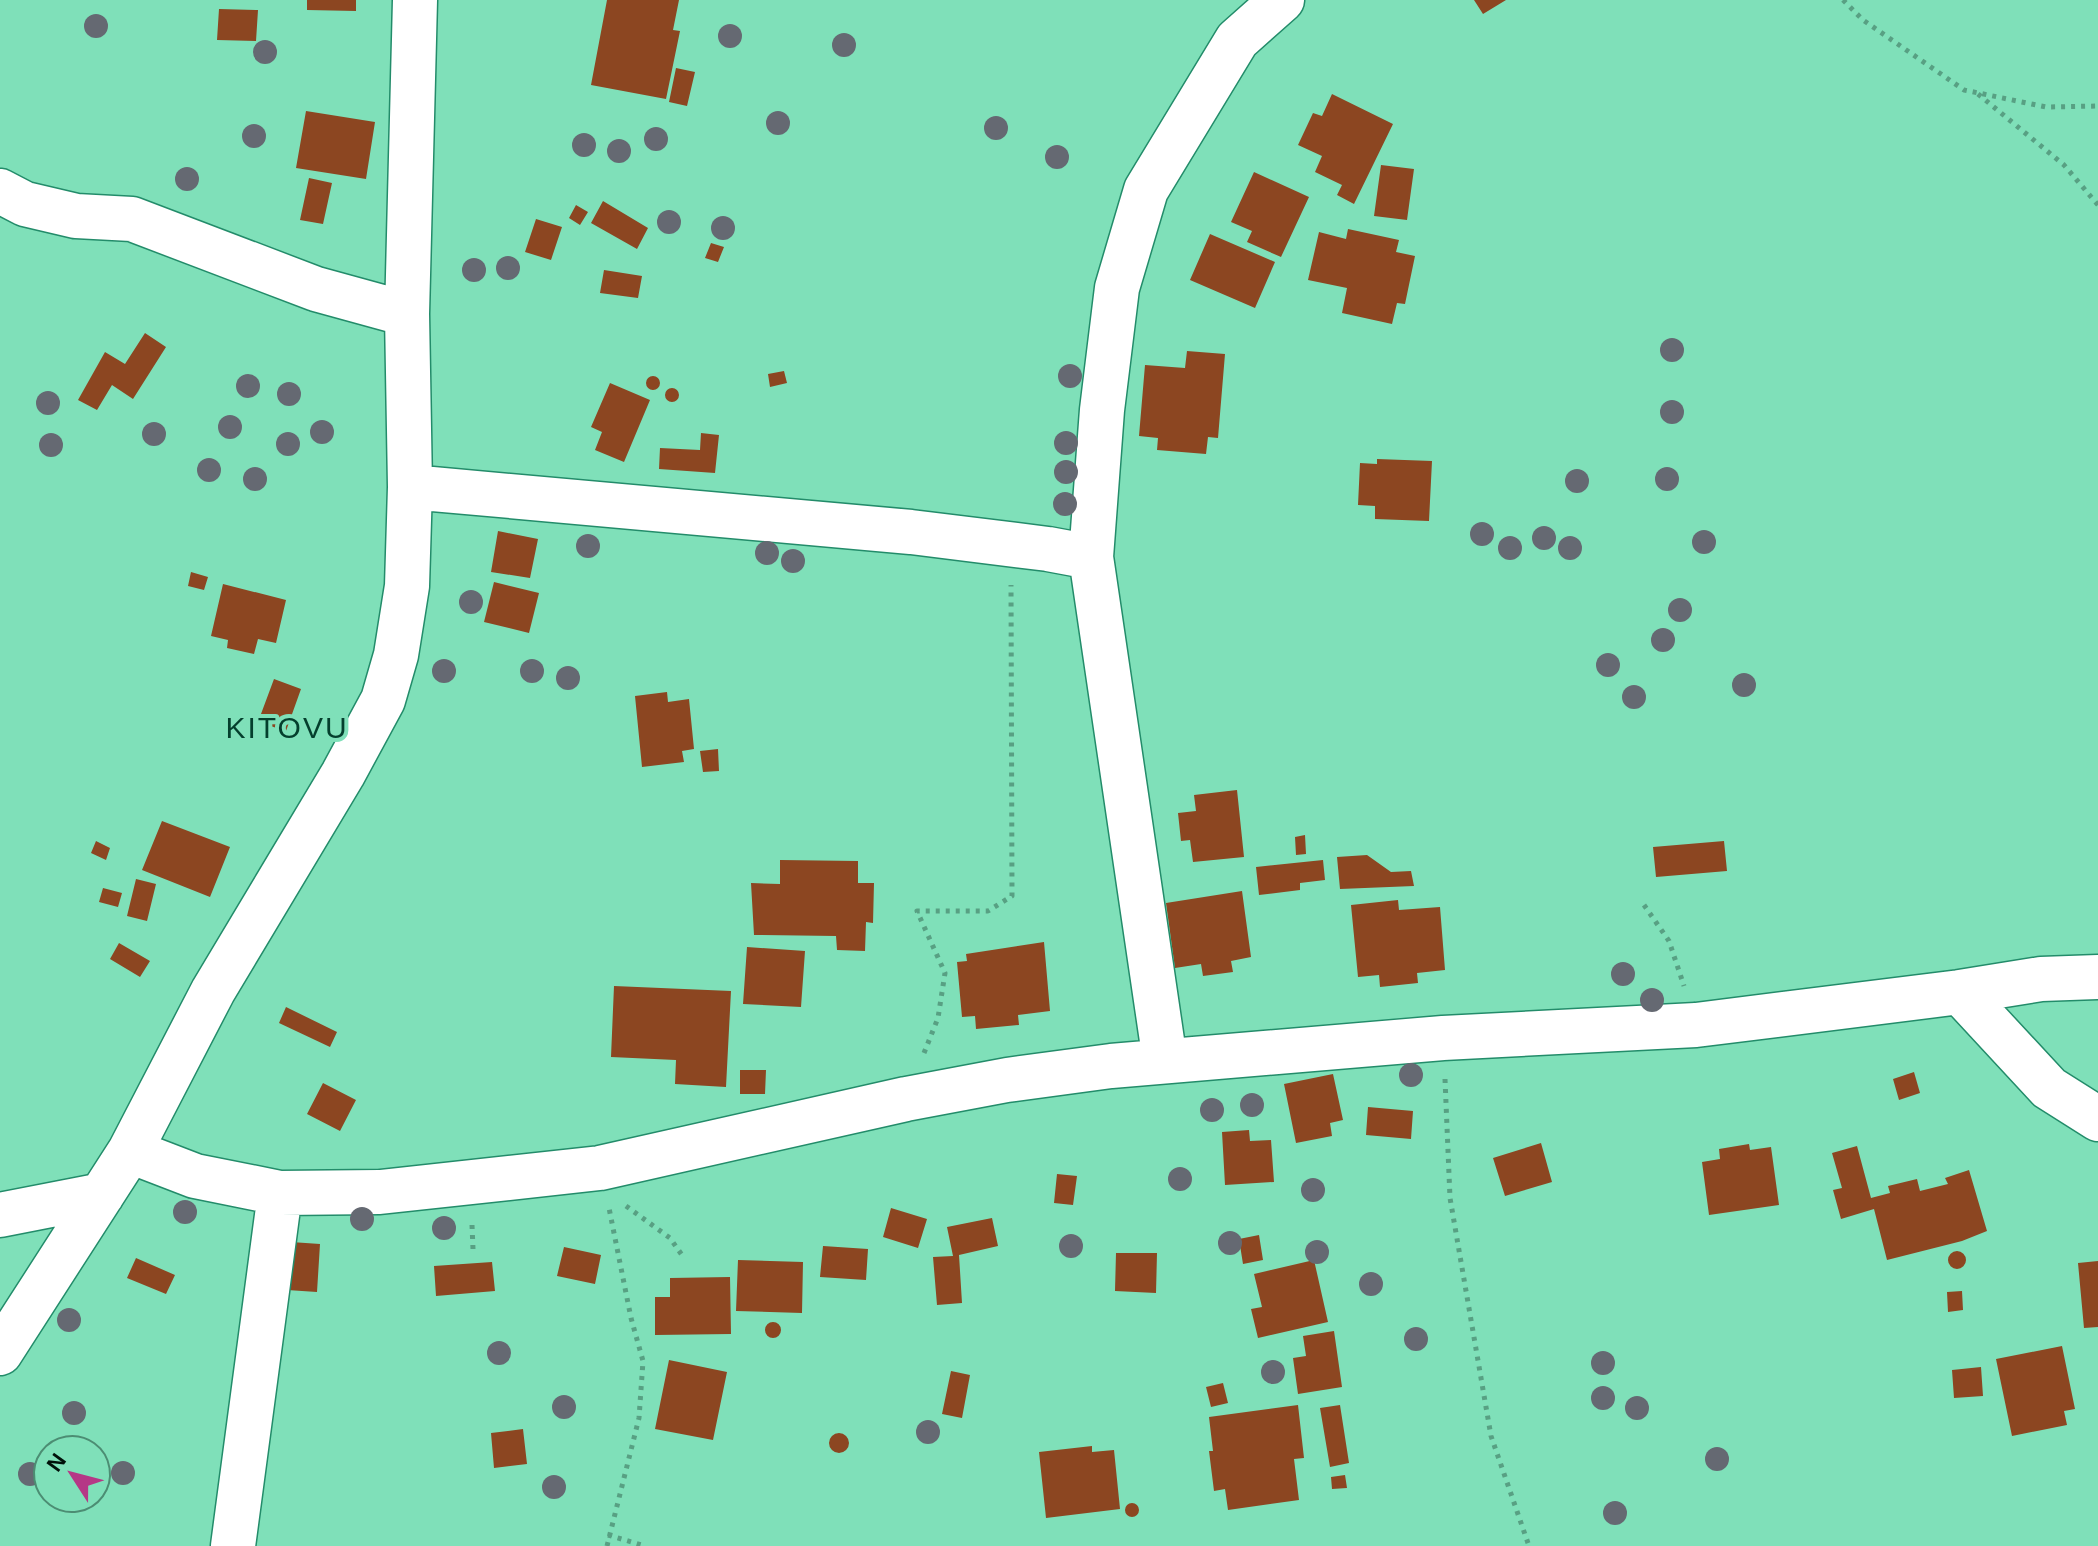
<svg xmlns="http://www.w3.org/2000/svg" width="2098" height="1546" font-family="Helvetica,sans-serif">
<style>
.building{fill:#8c4621}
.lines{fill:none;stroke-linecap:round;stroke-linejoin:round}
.minor-casing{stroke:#238c6a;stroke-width:47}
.path{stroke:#58a083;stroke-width:5;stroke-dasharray:4 6;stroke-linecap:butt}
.minor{stroke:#fff;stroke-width:44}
.tree{fill:#656972}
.labels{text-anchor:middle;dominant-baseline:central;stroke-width:8;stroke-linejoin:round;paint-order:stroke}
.quarter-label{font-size:30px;letter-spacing:2px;fill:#043f2d;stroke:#7fe0b9}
</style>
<rect width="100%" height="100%" fill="#7fe0b9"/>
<path class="building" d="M307,0H356V11L307,10Z
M607,0H679L673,30L680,31L666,99L591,85Z
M1474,0H1506L1483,14Z
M219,9L258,10L256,41L217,40Z
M676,68L695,72L687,106L669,102Z
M1332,94L1393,124L1354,204L1337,195L1342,185L1315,172L1322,156L1298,145L1313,113L1322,116Z
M306,111L375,122L366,179L296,168Z
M1381,165L1414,169L1407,220L1374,216Z
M1254,172L1309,197L1281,257L1247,242L1252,231L1231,222Z
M309,178L332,183L323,224L300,220Z
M603,201L648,228L637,249L591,223Z
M576,205L588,212L580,225L569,218Z
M536,219L562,227L551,260L525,252Z
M1348,229L1399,240L1396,252L1415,256L1405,304L1397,303L1392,324L1342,313L1347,288L1308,280L1319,232L1346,239Z
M1210,234L1275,262L1255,308L1190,280Z
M711,243L724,247L718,262L705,258Z
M604,270L642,276L638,298L600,293Z
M145,333L166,347L133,399L112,385L97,410L78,400L105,352L125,364Z
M1187,351L1225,354L1218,438L1208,437L1206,454L1157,450L1158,438L1139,436L1145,365L1185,368Z
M784,371L787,383L770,387L768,374Z
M646 383a7 7 0 1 1 14 0a7 7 0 1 1-14 0Z
M610,383L650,400L624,462L595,450L602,432L591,427Z
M665 395a7 7 0 1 1 14 0a7 7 0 1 1-14 0Z
M701,433L719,435L715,473L659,469L660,448L700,450Z
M1377,459L1432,461L1429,521L1375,519V506L1358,505L1360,463L1377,464Z
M498,531L538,539L530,578L491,572Z
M191,572L208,577L204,590L188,586Z
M494,582L539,593L529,633L484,622Z
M223,584L286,600L276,643L258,639L254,654L227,648L228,640L211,636Z
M274,679L301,689L286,731L258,722Z
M667,692L668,702L689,699L694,749L682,751L684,762L642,767L635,696Z
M718,749L719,771L703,772L700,751Z
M1237,790L1244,857L1193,862L1190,840L1181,841L1178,813L1196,811L1194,795Z
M162,821L230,847L210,897L142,870Z
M1305,835L1306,854L1296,855L1295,837Z
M96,841L110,848L106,860L91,853Z
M1724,841L1727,871L1656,877L1653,847Z
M1367,855L1391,872L1411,871L1414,886L1340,889L1337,857Z
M780,860L858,861V883H874L873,923L866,922L865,951L837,950L836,936L754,935L751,883L780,884Z
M1323,860L1325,880L1300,883V890L1259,895L1256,867Z
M136,879L156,884L147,921L127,916Z
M103,888L122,893L118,907L99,902Z
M1242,891L1251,957L1231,961L1233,972L1203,976L1201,964L1175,968L1166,903Z
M1398,900L1399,910L1440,907L1445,970L1417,973L1418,983L1380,987L1379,975L1358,977L1351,905Z
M1044,942L1050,1011L1018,1015L1019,1025L976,1029L975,1016L962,1017L957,962L967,961L966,954Z
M119,943L150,961L140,977L110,959Z
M747,947L805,951L801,1007L743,1004Z
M614,986L731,991L726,1087L675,1084L676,1060L611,1057Z
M286,1007L337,1032L330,1047L279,1023Z
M740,1070H766L765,1094H740Z
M1914,1072L1920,1093L1899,1100L1893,1079Z
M1333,1074L1343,1120L1330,1123L1332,1136L1296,1143L1284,1084Z
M323,1083L356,1100L340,1131L307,1114Z
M1368,1107L1413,1111L1411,1139L1366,1135Z
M1249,1130L1250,1141L1271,1140L1274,1182L1225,1185L1222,1132Z
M1541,1143L1552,1182L1505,1196L1493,1158Z
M1749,1144L1750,1150L1771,1147L1779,1205L1709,1215L1702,1162L1720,1159L1719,1149Z
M1857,1146L1871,1198L1890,1193L1888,1186L1917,1179L1920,1191L1948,1184L1945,1178L1969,1170L1987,1231L1962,1241L1887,1260L1874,1209L1841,1219L1833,1190L1842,1188L1832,1153Z
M1057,1174L1077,1176L1073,1205L1054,1203Z
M891,1208L927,1219L918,1248L883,1237Z
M992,1218L998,1246L959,1255L962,1303L937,1305L933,1257L953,1256L947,1227Z
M1259,1235L1263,1260L1243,1264L1239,1239Z
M291,1242L320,1244L317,1292L287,1290Z
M823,1246L868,1249L866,1280L820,1277Z
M564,1247L601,1255L595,1284L557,1276Z
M1948 1260a9 9 0 1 1 18 0a9 9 0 1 1-18 0Z
M1116,1253H1157L1156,1293L1115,1291Z
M136,1258L175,1275L166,1294L127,1278Z
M738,1260L803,1262L802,1313L736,1311Z
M1314,1260L1328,1322L1258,1338L1251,1309L1262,1307L1254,1274Z
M2098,1261V1327L2084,1328L2078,1263Z
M492,1262L495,1291L436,1296L434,1266Z
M730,1277L731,1334L655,1335V1297H670V1278Z
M1962,1291L1963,1310L1948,1312L1947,1292Z
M765 1330a8 8 0 1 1 16 0a8 8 0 1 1-16 0Z
M1334,1331L1342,1387L1298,1394L1293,1358L1306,1356L1303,1336Z
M2062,1346L2075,1409L2064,1411L2067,1425L2012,1436L1996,1359Z
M669,1360L727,1372L713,1440L655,1429Z
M1981,1367L1983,1396L1954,1398L1952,1370Z
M951,1371L970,1375L962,1418L942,1414Z
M1223,1383L1228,1403L1211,1407L1206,1387Z
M1298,1405L1304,1458L1294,1459L1299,1500L1228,1510L1225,1489L1214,1491L1209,1451H1213L1209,1417Z
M1340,1405L1349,1463L1330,1467L1320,1408Z
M523,1429L527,1464L494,1468L491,1433Z
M829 1443a10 10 0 1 1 20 0a10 10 0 1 1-20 0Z
M1092,1446V1452L1114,1450L1120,1509L1046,1518L1039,1452Z
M1345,1475L1347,1488L1332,1489L1331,1477Z
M1125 1510a7 7 0 1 1 14 0a7 7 0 1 1-14 0Z"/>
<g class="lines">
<defs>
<path id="minor" d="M0,191L25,204L76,216L132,219L316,289L407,314
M410,487L911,532L1048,549L1091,557
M1960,992L2049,1088L2098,1119
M1165,1061L1091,557L1102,410L1117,288L1146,190L1237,40L1282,0
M130,1151L195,1176L280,1193L380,1192L600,1168L906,1099L1007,1080L1111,1066L1443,1038L1696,1025L1960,992L2041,979L2098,977
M0,1215L102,1195
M0,1353L130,1151L213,991L343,774L383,700L396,655L407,586L410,487L407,314L415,0
M233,1546L280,1193"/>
</defs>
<use href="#minor" class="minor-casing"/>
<path class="path" d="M1843,0L1863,20L1964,90L2046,107L2098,106
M1978,94L2064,165L2098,205
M1644,905L1669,941L1684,986
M924,1053L938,1018L945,973L917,911H988L1012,896L1011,585
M1445,1079L1450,1198L1491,1436L1529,1546
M626,1206L670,1238L684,1258
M472,1225L473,1249
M608,1535L645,1546
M607,1546L639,1418L643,1361L631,1318L609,1208"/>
<use href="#minor" class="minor"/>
</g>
<g class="tree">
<circle cx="96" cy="26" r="12"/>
<circle cx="730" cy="36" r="12"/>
<circle cx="844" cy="45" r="12"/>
<circle cx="265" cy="52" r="12"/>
<circle cx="778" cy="123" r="12"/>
<circle cx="996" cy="128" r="12"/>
<circle cx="254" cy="136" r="12"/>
<circle cx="656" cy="139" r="12"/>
<circle cx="584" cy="145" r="12"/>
<circle cx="619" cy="151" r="12"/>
<circle cx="1057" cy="157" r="12"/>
<circle cx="187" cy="179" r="12"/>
<circle cx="669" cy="222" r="12"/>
<circle cx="723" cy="228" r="12"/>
<circle cx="508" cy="268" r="12"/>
<circle cx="474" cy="270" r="12"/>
<circle cx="1672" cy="350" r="12"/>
<circle cx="1070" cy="376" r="12"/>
<circle cx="248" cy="386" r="12"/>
<circle cx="289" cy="394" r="12"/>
<circle cx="48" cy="403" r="12"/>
<circle cx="1672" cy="412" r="12"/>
<circle cx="230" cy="427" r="12"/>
<circle cx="322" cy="432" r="12"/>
<circle cx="154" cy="434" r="12"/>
<circle cx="1066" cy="443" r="12"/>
<circle cx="288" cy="444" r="12"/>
<circle cx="51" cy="445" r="12"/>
<circle cx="209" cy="470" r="12"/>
<circle cx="1066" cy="472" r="12"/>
<circle cx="255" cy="479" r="12"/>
<circle cx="1667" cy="479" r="12"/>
<circle cx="1577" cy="481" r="12"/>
<circle cx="1065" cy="504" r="12"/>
<circle cx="1482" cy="534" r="12"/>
<circle cx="1544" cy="538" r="12"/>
<circle cx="1704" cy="542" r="12"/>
<circle cx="588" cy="546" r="12"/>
<circle cx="1510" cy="548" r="12"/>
<circle cx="1570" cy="548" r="12"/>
<circle cx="767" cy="553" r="12"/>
<circle cx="793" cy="561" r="12"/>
<circle cx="471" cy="602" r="12"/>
<circle cx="1680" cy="610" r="12"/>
<circle cx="1663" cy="640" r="12"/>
<circle cx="1608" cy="665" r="12"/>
<circle cx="444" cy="671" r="12"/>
<circle cx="532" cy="671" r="12"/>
<circle cx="568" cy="678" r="12"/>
<circle cx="1744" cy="685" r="12"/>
<circle cx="1634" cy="697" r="12"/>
<circle cx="1623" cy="974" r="12"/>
<circle cx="1652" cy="1000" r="12"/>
<circle cx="1411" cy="1075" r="12"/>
<circle cx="1252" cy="1105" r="12"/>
<circle cx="1212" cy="1110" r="12"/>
<circle cx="1180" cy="1179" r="12"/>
<circle cx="1313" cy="1190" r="12"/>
<circle cx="185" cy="1212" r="12"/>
<circle cx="362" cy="1219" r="12"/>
<circle cx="444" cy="1228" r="12"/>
<circle cx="1230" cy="1243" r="12"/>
<circle cx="1071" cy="1246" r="12"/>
<circle cx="1317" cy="1252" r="12"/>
<circle cx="1371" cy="1284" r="12"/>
<circle cx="69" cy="1320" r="12"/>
<circle cx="1416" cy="1339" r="12"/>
<circle cx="499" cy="1353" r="12"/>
<circle cx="1603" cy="1363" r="12"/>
<circle cx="1273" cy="1372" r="12"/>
<circle cx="1603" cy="1398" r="12"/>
<circle cx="564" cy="1407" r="12"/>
<circle cx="1637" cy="1408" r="12"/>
<circle cx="74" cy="1413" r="12"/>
<circle cx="928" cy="1432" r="12"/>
<circle cx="1717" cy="1459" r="12"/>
<circle cx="123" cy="1473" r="12"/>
<circle cx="30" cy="1474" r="12"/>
<circle cx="554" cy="1487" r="12"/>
<circle cx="1615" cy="1513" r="12"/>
</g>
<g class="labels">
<g class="quarter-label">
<text x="287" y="727">KITOVU</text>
</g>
</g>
<g transform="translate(72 1474) rotate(306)"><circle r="38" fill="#7fe0b9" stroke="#4c8d73" stroke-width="2"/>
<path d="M0-6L14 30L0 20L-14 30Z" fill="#b53886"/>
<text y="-12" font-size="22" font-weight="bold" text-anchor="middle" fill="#00110a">N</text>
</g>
</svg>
